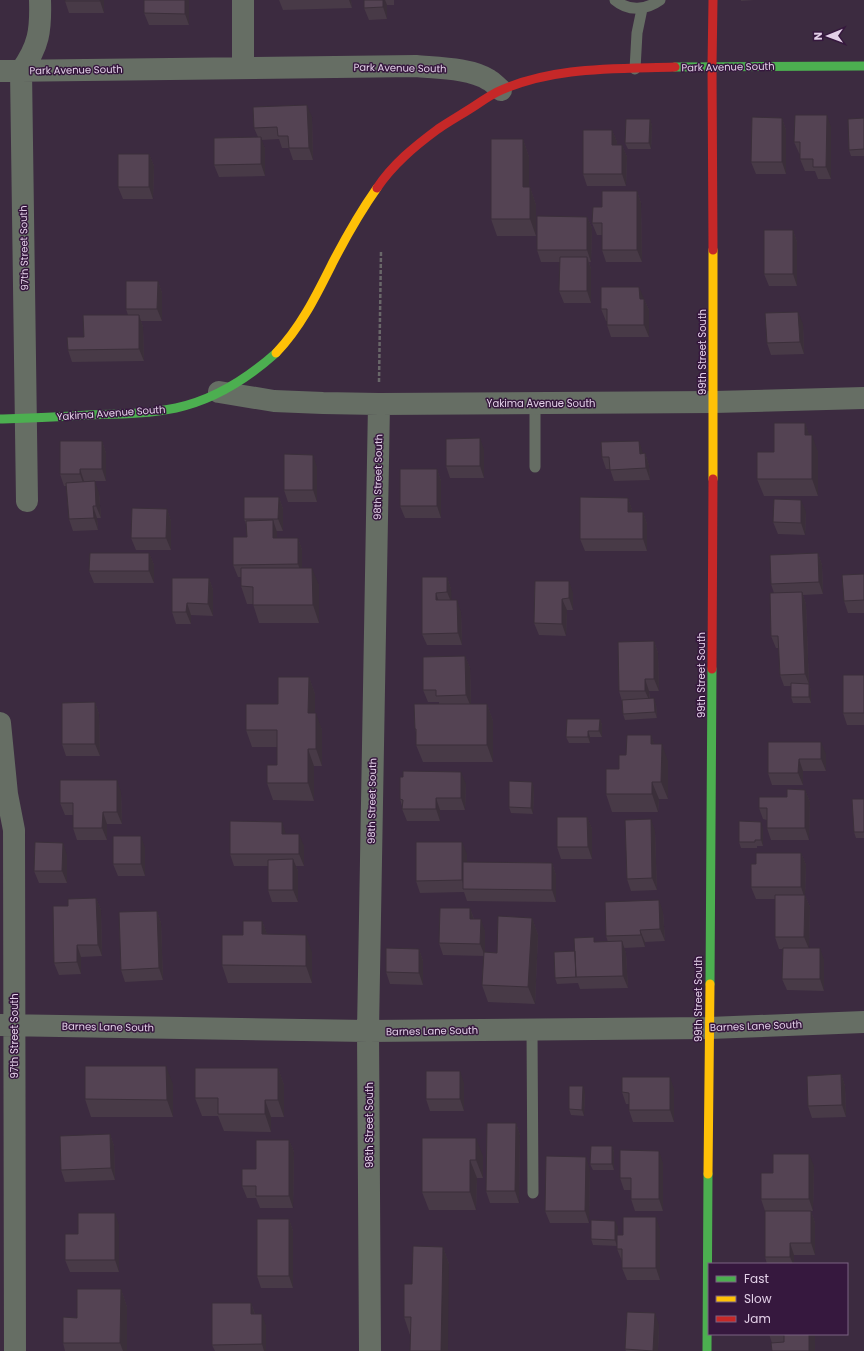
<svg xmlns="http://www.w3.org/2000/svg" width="864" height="1351" font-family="Poppins,sans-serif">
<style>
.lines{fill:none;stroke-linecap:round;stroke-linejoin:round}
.path{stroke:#696769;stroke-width:2.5;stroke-dasharray:4 2;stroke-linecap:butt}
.lane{stroke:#666e64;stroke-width:11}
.street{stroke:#666e64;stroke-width:22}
.fast{stroke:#4caf50;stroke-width:9}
.slow{stroke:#ffc107;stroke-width:9}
.jam{stroke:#c62828;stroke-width:9}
.wall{fill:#483a47}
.shaded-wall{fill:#3b2f3a}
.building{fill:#544353;stroke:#3b2f3a}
.labels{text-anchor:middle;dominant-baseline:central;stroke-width:3;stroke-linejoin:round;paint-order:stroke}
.street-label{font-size:10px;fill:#e3d0e8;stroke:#36183e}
</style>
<rect width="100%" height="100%" fill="#3c2b40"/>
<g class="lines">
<path class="path" d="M379,382L381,251"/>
<path class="lane" d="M615,0C629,12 646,10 660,0
M635,69L637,33L642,9
M535,403V467
M532,1030L533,1193"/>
<path class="street" d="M243,67V0
M0,71L416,66C437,68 471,68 489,80C493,82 497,87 501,90
M219,392L274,401L323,403L379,404L714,402L864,398
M27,501L21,71C39,46 41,30 40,0
M0,723L7,794L14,830L15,1351
M0,1025L368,1031L709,1028L864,1022
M370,1351L368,1031L379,404"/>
<path class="fast" d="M675,67L864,66
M0,419C29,418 59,417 88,415C117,414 147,414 176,408C213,400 248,378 276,353
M710,984L712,669
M707,1351L708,1174"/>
<path class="slow" d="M713,250V479
M276,353C301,327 317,294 333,262C346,237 360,212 377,188
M708,1174L710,984"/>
<path class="jam" d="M713,0L712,66L713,250
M377,188C393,164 415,146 438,129C451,120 466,112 479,103C485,99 491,95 497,92C552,66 616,69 675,67
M712,669L713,479"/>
</g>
<path class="wall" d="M104,0V13H69L65,1Z
M189,0V25H149L144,13Z
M279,0H351L352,8L283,10Z
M364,0H394V5H387V19L369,20L364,8Z
M741,0H754L741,1Z
M312,117L313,160H293L289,148H282L279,139L261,140L265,149V176L219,177L214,165L258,137L254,128Z
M782,118L786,130V174H756L751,162Z
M864,118V156H851L849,150Z
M650,119L652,126L651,149H628L625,143Z
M831,127V179H818L815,171H805L800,159V154L799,153L794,142Z
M612,130L617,142V145H622L627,157L626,186H587L583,174Z
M523,139L529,157V187H530L536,205V236H497L491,219Z
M149,154L154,166L153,199H123L118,187Z
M637,191L641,203L642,262H606L602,250V235H597L592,223L602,207Z
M587,217L592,228L591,262H589L591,269V303H564L559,291L560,262H541L537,250Z
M793,230L797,242V286H769L764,274Z
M158,281L162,293V321H141L143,327L144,361L72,362L68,350L84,337L128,315L126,309Z
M644,299L649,310V337H611L607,325V321H606L601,309Z
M803,324L804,354L771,355L767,343Z
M805,423L809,435L818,452V496H764L757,479L774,452Z
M102,441L106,453V481H84V482L99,493L101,518H97L98,530L73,531L69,519L67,486H64L60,474Z
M484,450V478H450L446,466Z
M643,453H645L649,465L650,480L614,481L610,469H606L602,457Z
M317,467V502H288L284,490Z
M437,469L441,481V518H405L400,506Z
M279,497L283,509V531H276L277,538H298L302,550V568L319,585V623H259L253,604H247L241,586V577H238L233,565L247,537V527L244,519Z
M628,498L632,510V512H643L647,524V551H585L580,539Z
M167,509L171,521V550H136L131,538Z
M806,512L805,535L778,534L773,522Z
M149,553L154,565V583H94L89,571Z
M818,553L822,565L823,594L803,595L806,604L809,685L811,690V703H793L791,697V686H784L780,675L779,648H776L771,636L774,593L771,584Z
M864,574V613H848L844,601Z
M422,577H447L451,589V600L461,612L462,645H427L422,634Z
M209,578L213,590V616L191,615V624H176L172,612Z
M535,581L573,593V610H567L566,636L539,635L534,623Z
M654,641L658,653L659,691H649L650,698L656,704L657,718L625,720L623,714L622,701L619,691Z
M465,656L470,668L471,704H487L493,721V762H423L416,745V733L415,729L439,704V702H428L423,690Z
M864,675V725H847L843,713Z
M309,677L315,694V713L322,730V766H314V801L273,800L267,783L277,765V747H252L246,730L278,704Z
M95,702L99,714L100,756H66L62,744Z
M600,719L602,725V737H590V743H569L566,737Z
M651,735L654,744L668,761V799H659L658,812H612L606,794L626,755Z
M768,742L826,754V771H803V785H772L768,773Z
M466,784L465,810H440V821H407L402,809V806L400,799Z
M534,788L533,814L511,813L509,807Z
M805,790L810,802L809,840H771L767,828V820L763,819L759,808L787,797Z
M121,792L122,824H107V840H77L73,828V815H65L60,803Z
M864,799V838H856L854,832Z
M587,817L592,829V859H561L557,847Z
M763,828V846H757V848H741L739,842Z
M655,831L657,890L631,891L627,879Z
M286,834L304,846V866H296L298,871V902H272L268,890V866H234L230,854Z
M145,848V876H118L113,864Z
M801,853L806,865L805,896L810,907L809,948L824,960V991L787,990L782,979L783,949H779L775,937V899H756L751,887Z
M467,854V862L552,863L556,875V902L467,901L464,892L420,893L416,881Z
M67,855V883H39L34,871Z
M96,898L101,910L102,956L81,957V974L59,975L54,963L68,906Z
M470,908L474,919L485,931V952L497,953L532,918L538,935L535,1004L488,1002L482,985L484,956L443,955L439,943Z
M157,911L161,923L163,980L125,982L121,970Z
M663,912L665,941L645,942V947L624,948L626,953L628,988L580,989L578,983L557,984L555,978L575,951L596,942H608L606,936Z
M262,921L267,934L312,952V983H228L222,965L243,935Z
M419,949L423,961V985L390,984L386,972Z
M278,1068L284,1085V1117H271V1132L224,1131L218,1116H202L195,1098Z
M841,1074L845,1086L846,1117L812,1118L808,1106Z
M464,1083V1111H430L426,1099Z
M173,1084V1117H91L85,1099Z
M674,1089V1122H633L629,1110V1104H626L622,1092Z
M585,1092L584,1116L571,1115L569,1109Z
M516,1123L520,1135L519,1203H490L486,1191Z
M110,1134L114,1146L115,1180L65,1182L61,1170Z
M422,1138L483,1156V1178H477L476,1210H429L422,1192Z
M289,1140L294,1152L293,1208H260L256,1198H247L242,1186L256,1169Z
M612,1146L614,1152V1170H593L590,1164Z
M663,1163V1211H635L631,1199V1190H624L620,1178Z
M814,1166L813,1211H811L815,1223V1255H794V1264H767L765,1257V1211L761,1199L773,1173Z
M590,1169L589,1223H550L545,1211Z
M289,1219L293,1231V1288H261L257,1276Z
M119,1225V1272H70L65,1260L78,1234Z
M618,1227L617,1235H623L660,1229V1280H627L622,1268V1261L617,1249V1246L593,1245L591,1239Z
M443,1247L449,1264L410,1335L404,1317L412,1284Z
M121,1289L127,1307V1351H65L63,1343Z
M251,1303L255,1314L266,1326V1351H215L212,1345Z
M659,1325L658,1351H626L625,1349Z
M769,1334H815V1351L772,1343Z"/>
<path class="shaded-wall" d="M100,0H104V13L100,1Z
M185,0H189V25L185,14Z
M349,0H351L352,8Z
M383,0H385L387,5V19L383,7Z
M307,105L312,117L313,160L309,148Z
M827,115L831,127V179L826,167Z
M782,118L786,130V174L782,162Z
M650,119L652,126L651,149L649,143Z
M612,130L617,142V157L612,145Z
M261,137L265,149V176L261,164Z
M523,139L529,157V204L523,187Z
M622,145L627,157L626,186L622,174Z
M149,154L154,166L153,199L149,187Z
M530,187L536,205V236L530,219Z
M637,191L641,203L642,262L637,250Z
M587,217L592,228L591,262L587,250Z
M793,230L797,242V286L793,274Z
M587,257L591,269V303L587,291Z
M158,281L162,293V321L157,309Z
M639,287L644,299H640Z
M644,299L649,310V337L644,325Z
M798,312L803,324L804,354L800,342Z
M139,315L143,327L144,361L139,349Z
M805,423L811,440L805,435Z
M812,435L818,452V496L812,479Z
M480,438L484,450V478L480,466Z
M102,441L106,453V481L102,469Z
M639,441L643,453L644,465L640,454Z
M645,453L649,465L650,480L646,468Z
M313,455L317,467V502L313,490Z
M80,469L84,481V486L80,474Z
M437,469L441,481V518L437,506Z
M95,481L99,493L101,518L96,506Z
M279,497L283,509V531L278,519Z
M628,498L632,510V524L628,512Z
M801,500L806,512L805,535L801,523Z
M93,506L97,518L98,530L94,518Z
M167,509L171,521V550L166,538Z
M643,512L647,524V551L643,539Z
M273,520L277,532V550L273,538Z
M298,538L302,550V576L298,564Z
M149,553L154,565V583L149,571Z
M818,553L822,565L823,594L819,582Z
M312,568L319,585V623L313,605Z
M447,577L451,589L452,604L447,592Z
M209,578L213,590V616L208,604Z
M569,581L573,593V610L569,598Z
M802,592L806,604L809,685L811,690V703L809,697V684L805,674Z
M436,593L440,605L436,600Z
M562,599L567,610L566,636L562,624Z
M457,600L461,612L462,645L458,633Z
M187,603L191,615V624L186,612Z
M654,641L658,653L659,691L654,679Z
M465,656L470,668L471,707L466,695Z
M309,677L315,694V730L308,713Z
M645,679L649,691L650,702L645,691Z
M654,698L656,704L657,718L655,712Z
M95,702L99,714L100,756L95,744Z
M487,704L493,721V762L487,745Z
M316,713L322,730V766L316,749Z
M600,719L602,725V737L599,731Z
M588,731L590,737V743L588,737Z
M651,735L657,752L651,744Z
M821,742L826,754V771L821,759Z
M662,744L668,761V799L661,782Z
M308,749L314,766V801L308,783Z
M799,759L803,771V785L798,773Z
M461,772L466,784L465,810L461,798Z
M117,780L121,792L122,824L117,812Z
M532,782L534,788L533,814L531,808Z
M652,782L659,799L658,812L652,794Z
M805,790L810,802L809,840L805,828Z
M436,798L440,810V821L436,809Z
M103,812L107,824V840L102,828Z
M587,817L592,829V859L588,847Z
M651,819L655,831L657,890L652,878Z
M282,822L286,834H282Z
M761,822L763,828V846L761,840Z
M299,834L304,846V866L299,854Z
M141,836L145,848V876L141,864Z
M462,842L467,854V889H465L462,880Z
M63,843L67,855V883L62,871Z
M801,853L806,865L805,896L810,907L809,949L804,937L805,899L801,887Z
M293,859L298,871V902L293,890Z
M552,863L556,875V902L552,890Z
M96,898L101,910L102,956L98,945Z
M659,900L663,912L665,941L660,929Z
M470,908L474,920L470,919Z
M157,911L161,923L163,980L159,968Z
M532,918L538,935L535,1004L528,987Z
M481,919L485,931V956L480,944Z
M262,921L269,939L262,934Z
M640,930L645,942V947L641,935Z
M306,935L312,952V983L306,966Z
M622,941L626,953L628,988L623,976Z
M77,945L81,957V974L77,962Z
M820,948L824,960V991L820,979Z
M419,949L423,961V985L419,973Z
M166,1066L173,1084V1117L167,1100Z
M278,1068L284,1085V1117L278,1100Z
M460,1071L464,1083V1111L460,1099Z
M841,1074L845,1086L846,1117L842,1105Z
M670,1077L674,1089V1122L670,1110Z
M583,1086L585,1092L584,1116L582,1110Z
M265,1100L271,1117V1132L265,1114Z
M516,1123L520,1135L519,1203L515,1191Z
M110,1134L114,1146L115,1180L111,1168Z
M476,1138L483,1156V1178L476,1160Z
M289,1140L294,1152L293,1208L289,1196Z
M612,1146L614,1152V1170L612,1164Z
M659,1151L663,1163V1211L659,1199Z
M809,1154L814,1166L813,1211L809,1199Z
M586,1157L590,1169L589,1223L585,1211Z
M470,1160L477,1178L476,1210L470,1192Z
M811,1211L815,1223V1255L811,1243Z
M115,1213L119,1225V1272L115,1260Z
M656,1217L660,1229V1280L656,1268Z
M289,1219L293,1231V1288L289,1276Z
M615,1221L618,1227L617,1246L615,1240Z
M790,1243L794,1255V1264H793L790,1257Z
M443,1247L449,1264L448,1351H441Z
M121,1289L127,1307V1351H123L120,1343Z
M251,1303L255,1315L251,1314Z
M655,1313L659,1325L658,1351H653Z
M262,1314L266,1326V1351H264L262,1344Z
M809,1334H815V1351H809Z"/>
<path class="building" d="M65,0H100V1H65Z
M144,0H185V14L144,13Z
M364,0H383V7L364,8Z
M307,105L309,148H289L288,136H278L277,127L254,128L253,107Z
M795,115H827L826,167H813V159H800V142H794Z
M752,117L782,118V162H751Z
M864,118V149L849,150L848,119Z
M626,119H650L649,143H625Z
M583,130H612V145H622V174H583Z
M261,137V164L214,165V138Z
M491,139H523V187H530V219H491Z
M118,154H149V187H118Z
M602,191H637V250H602V223H592L593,207H602Z
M537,216L587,217V250H537Z
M764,230H793V274H764Z
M560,257H587V291H559Z
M126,281H158L157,309H126Z
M601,287H639L640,299H644V325H607V309H601Z
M798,312L800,342L767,343L765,313Z
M83,315H139V349L68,350L67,337H84Z
M774,423H805V435H812V479H757V452H774Z
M480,438V466H446V439Z
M60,441H102V469H80V474H60Z
M639,441L640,454L645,453L646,468L610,470L609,457H602L601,442Z
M284,454L313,455V490H284Z
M400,469H437V506H400Z
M95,481L96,506H93L94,518L69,519L66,483Z
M244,497H279L278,519H244Z
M580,497L628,498V512H643V539H580Z
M774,499L801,500V523L773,522Z
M132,508L167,509L166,538H131Z
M273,520V538H298V564L233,565V537H247L246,521Z
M90,553H149V571H89Z
M818,553L819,582L771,584L770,555Z
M241,568H312L313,605H253V587L241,586Z
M864,574V600L844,601L842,575Z
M422,577H447V592L436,593V600H457L458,633L422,634Z
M172,578H209L208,604L187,603L186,612H172Z
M535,581H569V598L562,599V624L534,623Z
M802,592L805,674L780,675L778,636H771L770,593Z
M654,641V679H645V691H619L618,642Z
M465,656L466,695L436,696V690H423V657Z
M843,675H864V713H843Z
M278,677H309L308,713H316V749H308V783H267V765H277V730H246V704H278Z
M791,683L809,684V697H791Z
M654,698L655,712L623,714L622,700Z
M95,702V744H62V703Z
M414,704H487V745H416V729H415Z
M567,719H600L599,731H588V737H566Z
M627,735H651V744H662L661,782H652V794H606V769H619V755H626Z
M768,742H821V759H799L798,773H768Z
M403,771L461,772V798H436V809H402L403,800L400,799V777H403Z
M60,780H117V812H103L102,828H73V803H60Z
M509,781L532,782L531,808L509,807Z
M787,789L805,790V828H767V808H759V797H787Z
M852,799H864V832H854Z
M557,817H587L588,847H557Z
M651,819L652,878L627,879L625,820Z
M230,821L282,822V834H299V854H230Z
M739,821L761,822V840H755V842H739Z
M113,836H141V864H113Z
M35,842L63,843L62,871H34Z
M416,842H462V880L416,881Z
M756,853H801V887H751V864H756Z
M293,859V890H268V860Z
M463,862L552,863V890L463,889Z
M775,895H805L804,937H775Z
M96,898L98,945H77V962L54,963L53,906H68V899Z
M659,900L660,929L640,930L641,935L606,936L605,902Z
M440,908H470V919H481L480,944L439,943Z
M157,911L159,968L121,970L119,912Z
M498,916L532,918L528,987L482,985L484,952L497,953Z
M243,921H262V934L306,935V966L222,965V935H243Z
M594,937V942L622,941L623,976L576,977L574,938Z
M386,948L419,949V973L386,972Z
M783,948H820V979H782Z
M575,951L576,977L555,978L554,952Z
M85,1066H166L167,1100L85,1099Z
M195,1068H278V1100H265V1114H218V1098H195Z
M426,1071H460V1099H426Z
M841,1074L842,1105L808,1106L807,1076Z
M622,1077H670V1110H629V1093L622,1092Z
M569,1086H583L582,1110L569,1109Z
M487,1123H516L515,1191H486Z
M110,1134L111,1168L61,1170L60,1136Z
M422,1138H476V1160H470V1192H422Z
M256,1140H289V1196H256V1186H242V1169H256Z
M591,1146H612V1164H590Z
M620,1150L659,1151V1199H631V1178H620Z
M773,1154H809V1199H761V1173H773Z
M546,1156L586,1157L585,1211H545Z
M765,1211H811V1243H790V1257H765Z
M78,1213H115V1260H65V1234H78Z
M623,1217H656V1268H622V1249H617V1235H623Z
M257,1219H289V1276H257Z
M591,1220L615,1221V1240L591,1239Z
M413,1246L443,1247L441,1351H410L411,1317H404V1284H412Z
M77,1289H121L120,1343H63V1317L77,1318Z
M212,1303H251V1314H262V1344L212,1345Z
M627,1312L655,1313L653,1351L625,1349Z
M769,1334H809V1351H772L771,1343L784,1342V1335H769Z"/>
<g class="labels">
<g class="street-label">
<text transform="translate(728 67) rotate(-1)">Park Avenue South</text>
<text transform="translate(400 68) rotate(1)">Park Avenue South</text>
<text transform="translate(76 70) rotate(-1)">Park Avenue South</text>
<text transform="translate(24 248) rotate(-91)">97th Street South</text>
<text transform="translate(702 352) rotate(-90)">99th Street South</text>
<text x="541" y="403">Yakima Avenue South</text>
<text transform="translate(111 413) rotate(-4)">Yakima Avenue South</text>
<text transform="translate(378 477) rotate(-89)">98th Street South</text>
<text transform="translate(701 675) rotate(-90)">99th Street South</text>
<text transform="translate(372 801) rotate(-89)">98th Street South</text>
<text transform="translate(698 999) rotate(-90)">99th Street South</text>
<text transform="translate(756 1026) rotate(-2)">Barnes Lane South</text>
<text transform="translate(108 1027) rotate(1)">Barnes Lane South</text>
<text transform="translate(432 1031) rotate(-1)">Barnes Lane South</text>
<text transform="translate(14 1036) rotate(-90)">97th Street South</text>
<text transform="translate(369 1125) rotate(-90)">98th Street South</text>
</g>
</g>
<rect x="708" y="1263" width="140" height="72" fill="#36183e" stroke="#7b6282"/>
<rect x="716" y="1276" width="20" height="6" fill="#4caf50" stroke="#7b6282"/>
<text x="744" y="1283" font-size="12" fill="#e3d0e8">Fast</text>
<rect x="716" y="1296" width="20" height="6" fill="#ffc107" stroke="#7b6282"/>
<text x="744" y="1303" font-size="12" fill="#e3d0e8">Slow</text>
<rect x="716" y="1316" width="20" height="6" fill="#c62828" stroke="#7b6282"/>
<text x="744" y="1323" font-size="12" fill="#e3d0e8">Jam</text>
<g transform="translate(828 36) rotate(269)" stroke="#36183e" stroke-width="3" paint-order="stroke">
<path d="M0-3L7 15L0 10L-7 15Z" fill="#e3d0e8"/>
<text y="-6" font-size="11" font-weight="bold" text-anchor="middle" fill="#e3d0e8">N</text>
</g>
</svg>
